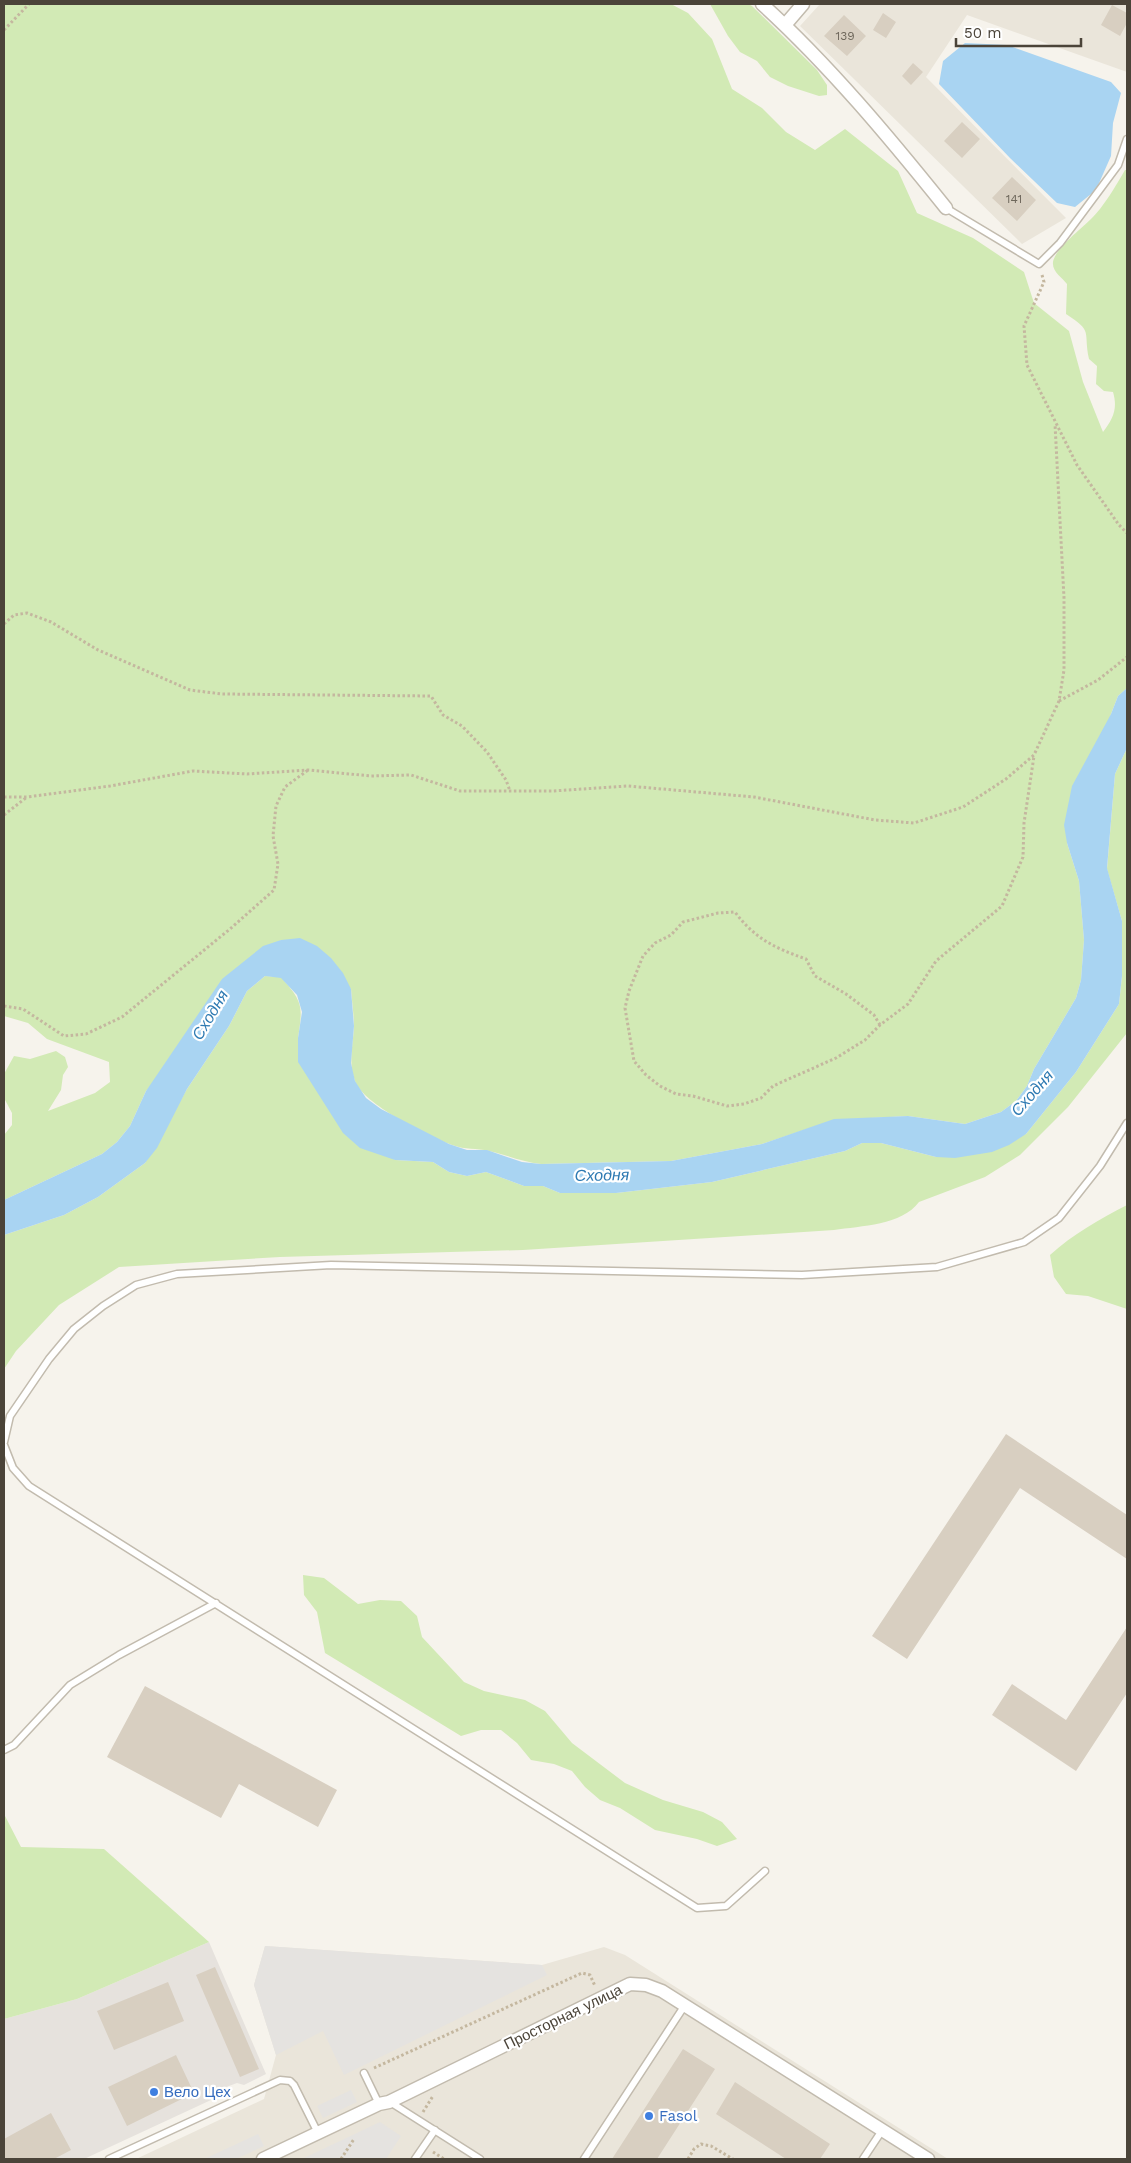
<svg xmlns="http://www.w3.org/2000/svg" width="1131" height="2163" font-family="'Work Sans',sans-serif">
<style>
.residential{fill:#eae5da}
.industrial{fill:#e6e2dd}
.green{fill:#d2eab5}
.parking{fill:#e5e3e0}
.water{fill:#a9d4f2}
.building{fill:#d8cfc1}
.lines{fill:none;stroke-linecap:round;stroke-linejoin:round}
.service-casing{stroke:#c2bbae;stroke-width:9}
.minor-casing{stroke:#c2bbae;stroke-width:15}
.path{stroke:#c4b79f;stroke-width:3;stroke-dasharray:2.5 2.5;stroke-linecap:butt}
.service{stroke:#fff;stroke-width:6}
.minor{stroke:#fff;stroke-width:12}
.shop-dot{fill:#3f7fe0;stroke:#fff;stroke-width:2}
.labels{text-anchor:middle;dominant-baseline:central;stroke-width:4.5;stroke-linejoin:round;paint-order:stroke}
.number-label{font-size:12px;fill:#6e675b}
.street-label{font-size:15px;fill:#4b4439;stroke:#fff}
.shop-label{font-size:15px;fill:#366cbe;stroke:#fff;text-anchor:start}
.water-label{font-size:16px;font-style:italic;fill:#2e7ab2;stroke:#fff}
</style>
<rect width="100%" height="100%" fill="#f6f3ec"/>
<path class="residential" d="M820,4H1127V72L967,15L926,77L1066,218L1022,244L800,26Z
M265,1946L542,1965L604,1947L625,1955L948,2159H136L264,2099L276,2055L254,1985Z"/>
<path class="industrial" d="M209,1942L266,2074L244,2085L237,2083L210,2093L211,2100L84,2159H4V2019L77,1999Z"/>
<path class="green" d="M4,4H671L688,13L712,39L732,89L762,108L786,132L815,150L845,129L898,171L917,213L973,238L1024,272L1034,303L1069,331L1083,382L1103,432C1113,419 1118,409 1113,392L1104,391L1096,384L1097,366L1089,359C1083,331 1094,332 1066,314L1067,284C1062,277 1052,272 1053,262C1055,249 1082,228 1091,219C1103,208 1117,184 1125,170H1127V688L1118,696L1111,714L1067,843L1079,881L1084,940L1081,980L1076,998L1034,1069L1027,1086L1016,1101L1001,1112L965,1124L908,1116L834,1120L762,1144L671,1161L541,1164C522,1162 507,1155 489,1151C476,1148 466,1150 452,1145C428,1136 363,1104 355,1081C348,1063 353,1045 354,1027C354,1015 352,1002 351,989L281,940L146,1091L130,1126L117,1142L102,1154L4,1200V1135L12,1125V1113L4,1098V1074L14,1056L30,1059L56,1051L65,1057L68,1067L63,1075L61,1090L48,1111L95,1093L110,1082L109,1062L47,1039L28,1023L4,1016Z
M710,4H748L752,6L817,70L827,85V95L819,96L788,86L770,77L757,61L740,52L728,36Z
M1127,748V1033L1068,1107L1020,1155L985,1177L919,1202C902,1225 861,1226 834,1230L523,1250L280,1257L119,1267L59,1305L16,1351L4,1369V1235L64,1215L98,1197L145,1163L187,1089L229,1026L247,991L265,976L281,977C303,1002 303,1006 298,1038L395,1160L433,1162L449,1172L467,1176L486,1172L524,1186H543L560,1193H616L712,1182L845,1151L862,1143H881L936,1157L1026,1134L1076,1072L1119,1004L1122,976V921L1107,869L1115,774Z
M1127,1205V1309L1088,1296L1066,1294L1054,1277L1050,1255C1073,1234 1100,1219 1127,1205Z
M303,1575L324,1578L358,1604L380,1600L401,1601L417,1616L422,1637L464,1682L484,1691L525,1700L545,1711L572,1743L625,1783L663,1800L703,1812L722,1822L737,1839L717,1846L697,1839L655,1830L620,1808L600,1800L585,1787L572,1771L554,1764L531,1760L517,1743L501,1730H481L461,1736L325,1653L317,1612L304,1595Z
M4,1814L21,1847L104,1849L209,1942L77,1999L4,2019Z"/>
<path class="parking" d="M265,1946L542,1965L547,1975L344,2075L323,2031L276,2055L254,1985Z
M351,2090L357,2102L323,2118L317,2106Z
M380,2122L401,2136L386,2159H302Z
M258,2134L264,2146L236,2159H204Z"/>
<path class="water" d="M965,43L1007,45L1111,82L1121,93L1113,123L1111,156L1096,190L1075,207L1057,203L1010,158L939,84L943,61Z
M1127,688V748L1115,774L1107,868L1122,921V976L1119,1004L1076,1072L1026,1134L1009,1145L992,1152L955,1158L936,1157L881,1143H862L845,1151L712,1182L616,1193H560L543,1186H524L486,1172L467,1176L449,1172L433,1162L395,1160L360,1148L343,1133L298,1062V1038L302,1012L297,995L281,978L265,976L247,991L229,1026L187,1089L157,1148L145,1163L98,1197L64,1215L4,1235V1200L102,1154L117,1142L130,1126L146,1091L222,979L263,946L281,940L300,938L317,946L331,958L343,973L351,989L354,1026L351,1063L355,1081L366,1098L381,1109L449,1144L467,1150H487L522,1162L541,1164L671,1161L762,1144L834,1119L908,1116L965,1124L1001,1112L1016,1101L1027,1086L1034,1069L1076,998L1081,980L1084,940L1079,881L1067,843L1064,825L1072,786L1111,714L1118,696Z"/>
<path class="building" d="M1112,5L1127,13V23L1120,36L1101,25Z
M883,13L896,22L886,38L873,30Z
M844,15L866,36L847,56L824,36Z
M913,63L923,72L911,85L902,76Z
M962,122L980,139L962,158L944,141Z
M1012,177L1036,200L1017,221L992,198Z
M1006,1434L1127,1515V1559L1020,1488L907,1659L872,1636Z
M1127,1627V1693L1076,1771L992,1715L1012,1684L1066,1720Z
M145,1686L337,1790L318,1827L239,1784L221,1818L107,1757Z
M215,1967L259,2069L240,2077L196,1975Z
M168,1982L184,2021L114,2050L97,2011Z
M683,2049L715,2069L657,2159H612Z
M176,2055L194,2093L127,2126L108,2087Z
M735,2082L830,2144L820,2159H786L716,2114Z
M51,2113L71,2150L54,2159H4V2139Z"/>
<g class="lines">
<defs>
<path id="service" d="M946,208L1039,264L1060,243L1118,165L1127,139
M4,1442L10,1416L49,1359L74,1329L103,1306L136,1285L177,1274L331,1265L802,1275L937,1267L1024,1242L1059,1218L1100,1166L1127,1123
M4,1445L13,1468L29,1486L697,1908L726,1906L765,1871
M4,1750L14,1745L70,1685L119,1655L216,1603
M364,2073L379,2104
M390,2102L480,2159
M109,2159L280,2080L290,2081L294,2085L318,2133
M415,2159L435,2130
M584,2159L685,2005
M863,2159L883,2129"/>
<path id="minor" d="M762,4C829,65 889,137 946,208
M785,25L803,4
M263,2159L379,2104L389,2102L630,1984L646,1985L662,1991L928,2159"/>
</defs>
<use href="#service" class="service-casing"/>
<use href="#minor" class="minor-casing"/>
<path class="path" d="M4,30L29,4
M1042,275L1044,282L1024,326L1027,365L1077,465L1119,525L1127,533
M4,624L14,615L27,613L51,622L98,650L190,690L222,694L431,696L443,715L462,726L487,752L506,780L510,791
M1059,701L1098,680L1127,657
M4,797H27L110,786L193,771L247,774L308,770L371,776L411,775L460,791H553L628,786L754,797L875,820L914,823L963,807L1006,779L1034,755L1059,701L1064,670V598L1055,424
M4,815L27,797
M4,1006L23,1009L64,1036L86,1034L122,1017L230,929L274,890L278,864L273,836L276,806L285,787L308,770
M880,1025L874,1015L846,994L815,976L806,959C775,948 755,939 735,912L718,913L683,922L671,935L655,943L643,956L629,991L625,1008L634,1061L646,1075L660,1086L676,1094L693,1096L727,1106L744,1104L761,1098L773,1086L836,1058L865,1040L880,1025L908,1004L936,961L1002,906L1023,857L1024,823L1034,756
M374,2068L582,1973L590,1975L595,1986
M423,2112L433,2096
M433,2152L444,2159
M341,2159L354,2139
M688,2159L694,2149L701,2144L711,2146L733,2159"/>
<use href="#service" class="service"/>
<use href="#minor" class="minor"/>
</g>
<g class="shop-dot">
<circle cx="154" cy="2092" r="5"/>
<circle cx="649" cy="2116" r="5"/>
</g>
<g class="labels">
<g class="number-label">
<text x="845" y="36">139</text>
<text x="1014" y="199">141</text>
</g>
<g class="street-label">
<text transform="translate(563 2017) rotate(-26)">Просторная улица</text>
</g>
<g class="shop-label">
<text x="164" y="2092">Вело Цех</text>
<text x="659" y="2116">Fasol</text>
</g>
<g class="water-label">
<text transform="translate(210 1015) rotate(-59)">Сходня</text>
<text transform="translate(1032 1093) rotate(-49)">Сходня</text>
<text transform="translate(602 1175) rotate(-1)">Сходня</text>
</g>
</g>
<rect width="1131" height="2163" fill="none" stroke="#4b4439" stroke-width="10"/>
<path d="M956 38v8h125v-8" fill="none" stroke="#4b4439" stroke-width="2.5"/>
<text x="964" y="38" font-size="15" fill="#4b4439" stroke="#ffffff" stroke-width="4" paint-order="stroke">50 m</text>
</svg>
